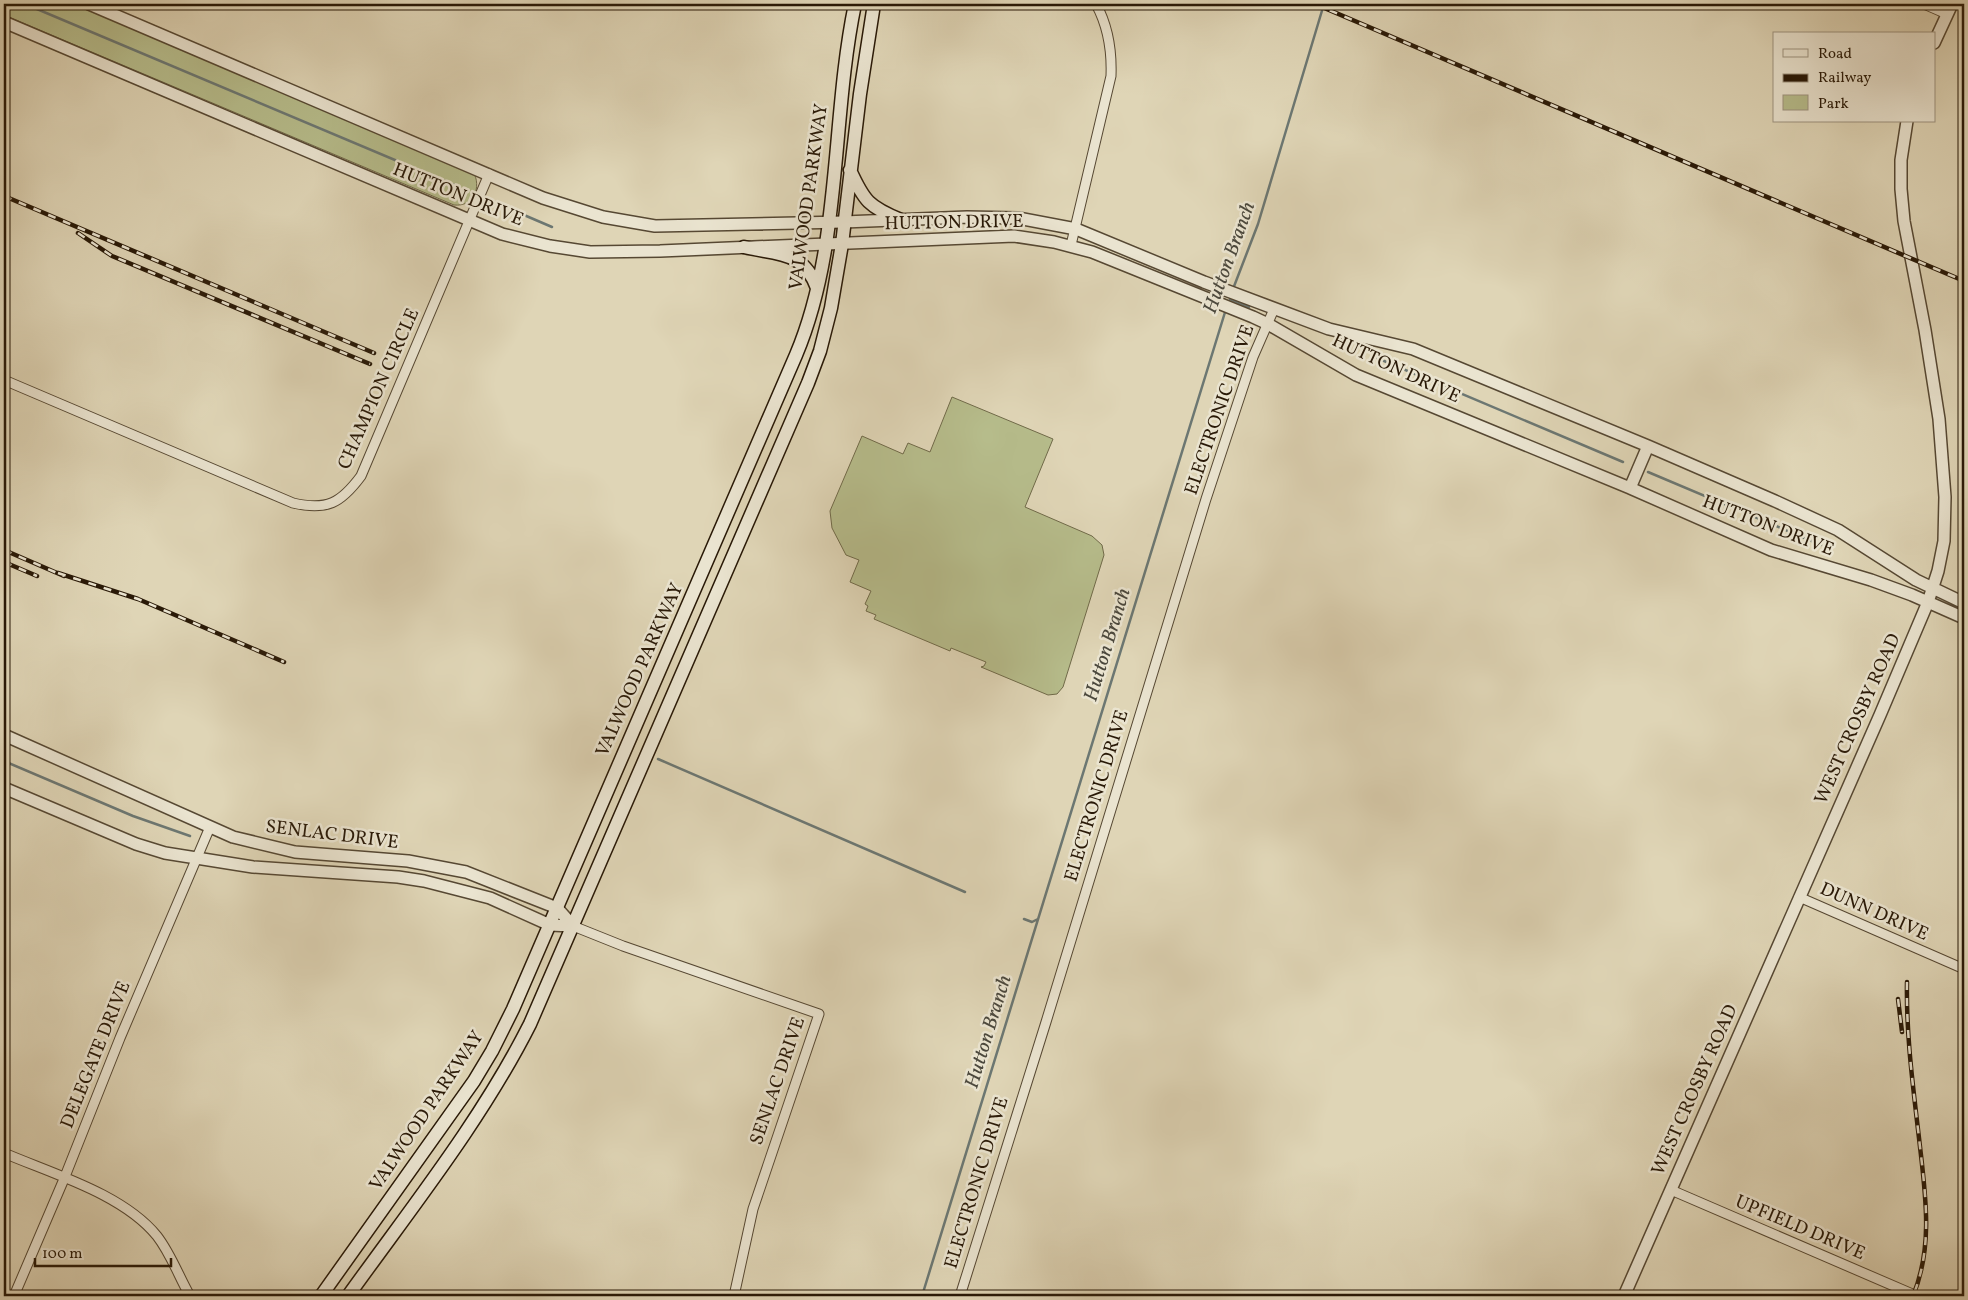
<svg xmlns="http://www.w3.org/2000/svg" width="1968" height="1300" font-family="Vollkorn,serif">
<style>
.green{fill:#b6bc8b;stroke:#706a49}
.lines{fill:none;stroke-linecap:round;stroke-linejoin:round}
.stream{stroke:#6c7772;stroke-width:2.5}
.minor-casing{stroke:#564833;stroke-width:11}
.tertiary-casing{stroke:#564833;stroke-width:14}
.secondary-casing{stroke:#291907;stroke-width:15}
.minor{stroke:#eae4d0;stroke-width:9}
.tertiary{stroke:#eae4d0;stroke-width:11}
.secondary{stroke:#eae4d0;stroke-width:12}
.rail-casing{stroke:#291907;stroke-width:4.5}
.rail{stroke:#eae4d0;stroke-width:2.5;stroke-dasharray:8;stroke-linecap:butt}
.labels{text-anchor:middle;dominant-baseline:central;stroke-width:5;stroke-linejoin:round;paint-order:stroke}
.street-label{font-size:19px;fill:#291907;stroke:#eae4d0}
.water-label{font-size:20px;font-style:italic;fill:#4b483d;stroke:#eae4d0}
</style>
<rect width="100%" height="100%" fill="#dfd5b6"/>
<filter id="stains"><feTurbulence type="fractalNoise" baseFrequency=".004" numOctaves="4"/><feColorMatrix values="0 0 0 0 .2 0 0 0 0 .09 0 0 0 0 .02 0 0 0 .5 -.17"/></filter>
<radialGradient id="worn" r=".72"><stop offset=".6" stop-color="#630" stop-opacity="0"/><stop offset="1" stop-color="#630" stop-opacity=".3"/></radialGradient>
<path class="green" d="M4,4H78L473,171C482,187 474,207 454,205L4,15Z
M952,397L1053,439L1025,507L1092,536L1102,545L1104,555L1063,687L1057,694L1048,695L981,667L984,666L986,662L951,648L950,651L874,619L876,615L866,611L868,606L865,604L871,591L850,582L859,560L846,555L832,528L830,511L862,436L903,454L908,443L930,452Z"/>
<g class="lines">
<path class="stream" d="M25,4L459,187
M524,215L552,227
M1233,289L1258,224L1324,4
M1230,299L1249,307
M1377,358L1623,462
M1648,472L1821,545
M658,759L965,892
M4,761L133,816L190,836
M1024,919L1032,922L1038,919
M922,1296L1226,309"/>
<defs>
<path id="minor" d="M1924,4L1947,14
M1071,245L1111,76C1112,50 1108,26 1096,4
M4,380L293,503C327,511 341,503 361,476L489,174
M1799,897L1964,969
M573,926L623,946L819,1014L753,1209L734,1296
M4,1153C53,1174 123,1194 157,1236C171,1254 179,1277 190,1296
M1671,1190L1917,1296
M14,1296L64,1179L120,1038L210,827
M960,1296L1046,1022L1206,499L1253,357L1274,309"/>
<path id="tertiary" d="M89,4L543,198L603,217L655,226L844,222L967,217L1018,218L1076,229L1204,282L1329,329L1413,349L1648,446L1775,501L1838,530L1916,580L1964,603
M4,22L502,234L550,246L590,252L660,251L1014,236L1054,242L1092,252L1253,317L1268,324L1356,375L1630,488L1771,550L1871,580L1912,595L1964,618
M1934,43L1952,4
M1630,488L1648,446
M4,735L233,837L295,852L408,861L466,872L557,908L573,926
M4,788L136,844L165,853L253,867L398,877L424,881L490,898L550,925L573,926
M1624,1296L1880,715L1928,602L1938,571L1944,541L1945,497L1939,419L1925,330L1904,221L1901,189V160L1907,121"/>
<path id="secondary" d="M850,170C864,201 869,207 901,220
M744,247C777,255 803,250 817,288
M321,1296L474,1081L492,1051L513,1009L796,355C842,246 831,119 855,4
M348,1296C411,1208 481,1121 530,1024L808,383L820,351L831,308L842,244L860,94L874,4"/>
</defs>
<use href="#minor" class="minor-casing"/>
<use href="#tertiary" class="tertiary-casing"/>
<use href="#secondary" class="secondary-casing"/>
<use href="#minor" class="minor"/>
<use href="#tertiary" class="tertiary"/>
<use href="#secondary" class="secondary"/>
<defs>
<path id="rail" d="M1315,4L1964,281
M4,196L374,353
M78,233L112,256L370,364
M4,550L64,576
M4,562L37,576
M58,573L138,599L284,662
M1907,982C1906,1035 1913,1086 1919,1138C1925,1192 1934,1245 1913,1296
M1898,999L1902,1032"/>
</defs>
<use href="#rail" class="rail-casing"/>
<use href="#rail" class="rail"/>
</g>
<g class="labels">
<g class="street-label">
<text transform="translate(458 195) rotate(22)">HUTTON DRIVE</text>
<text transform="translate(809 197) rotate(-82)">VALWOOD PARKWAY</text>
<text transform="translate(954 223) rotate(-1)">HUTTON DRIVE</text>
<text transform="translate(1396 369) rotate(25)">HUTTON DRIVE</text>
<text transform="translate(379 389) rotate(-66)">CHAMPION CIRCLE</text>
<text transform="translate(1220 410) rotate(-71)">ELECTRONIC DRIVE</text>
<text transform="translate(1768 526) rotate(21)">HUTTON DRIVE</text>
<text transform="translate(640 670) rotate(-66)">VALWOOD PARKWAY</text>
<text transform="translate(1858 719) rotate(-66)">WEST CROSBY ROAD</text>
<text transform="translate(1097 796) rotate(-73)">ELECTRONIC DRIVE</text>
<text transform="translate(332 835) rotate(7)">SENLAC DRIVE</text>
<text transform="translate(1874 912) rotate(24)">DUNN DRIVE</text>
<text transform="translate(96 1055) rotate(-68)">DELEGATE DRIVE</text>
<text transform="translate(778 1081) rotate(-71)">SENLAC DRIVE</text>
<text transform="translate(1695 1090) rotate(-66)">WEST CROSBY ROAD</text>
<text transform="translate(427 1111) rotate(-56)">VALWOOD PARKWAY</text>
<text transform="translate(977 1183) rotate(-73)">ELECTRONIC DRIVE</text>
<text transform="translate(1800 1228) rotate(23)">UPFIELD DRIVE</text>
</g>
<g class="water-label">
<text transform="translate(1230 258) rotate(-70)">Hutton Branch</text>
<text transform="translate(1108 645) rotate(-73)">Hutton Branch</text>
<text transform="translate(989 1032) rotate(-73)">Hutton Branch</text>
</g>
</g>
<rect width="1968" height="1300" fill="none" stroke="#dfd5b6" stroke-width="20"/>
<rect x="5" y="5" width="1958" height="1290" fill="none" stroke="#291907" stroke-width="2.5"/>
<rect x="10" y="10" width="1948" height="1280" fill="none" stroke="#291907"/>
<rect x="1773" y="32" width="162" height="90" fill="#eae4d0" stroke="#9d9380"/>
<rect x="1783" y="49" width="25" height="8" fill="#eae4d0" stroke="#9d9380"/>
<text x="1818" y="58" font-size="15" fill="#291907">Road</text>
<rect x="1783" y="74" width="25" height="8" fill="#291907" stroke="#9d9380"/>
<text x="1818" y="82" font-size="15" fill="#291907">Railway</text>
<rect x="1783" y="95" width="25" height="15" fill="#b6bc8b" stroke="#9d9380"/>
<text x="1818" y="108" font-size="15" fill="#291907">Park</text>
<path d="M35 1258v8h136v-8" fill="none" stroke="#291907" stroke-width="2.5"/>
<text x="42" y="1258" font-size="15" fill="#291907" stroke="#eae4d0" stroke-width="4" paint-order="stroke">100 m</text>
<rect width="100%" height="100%" filter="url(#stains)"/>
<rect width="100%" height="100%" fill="url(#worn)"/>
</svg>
